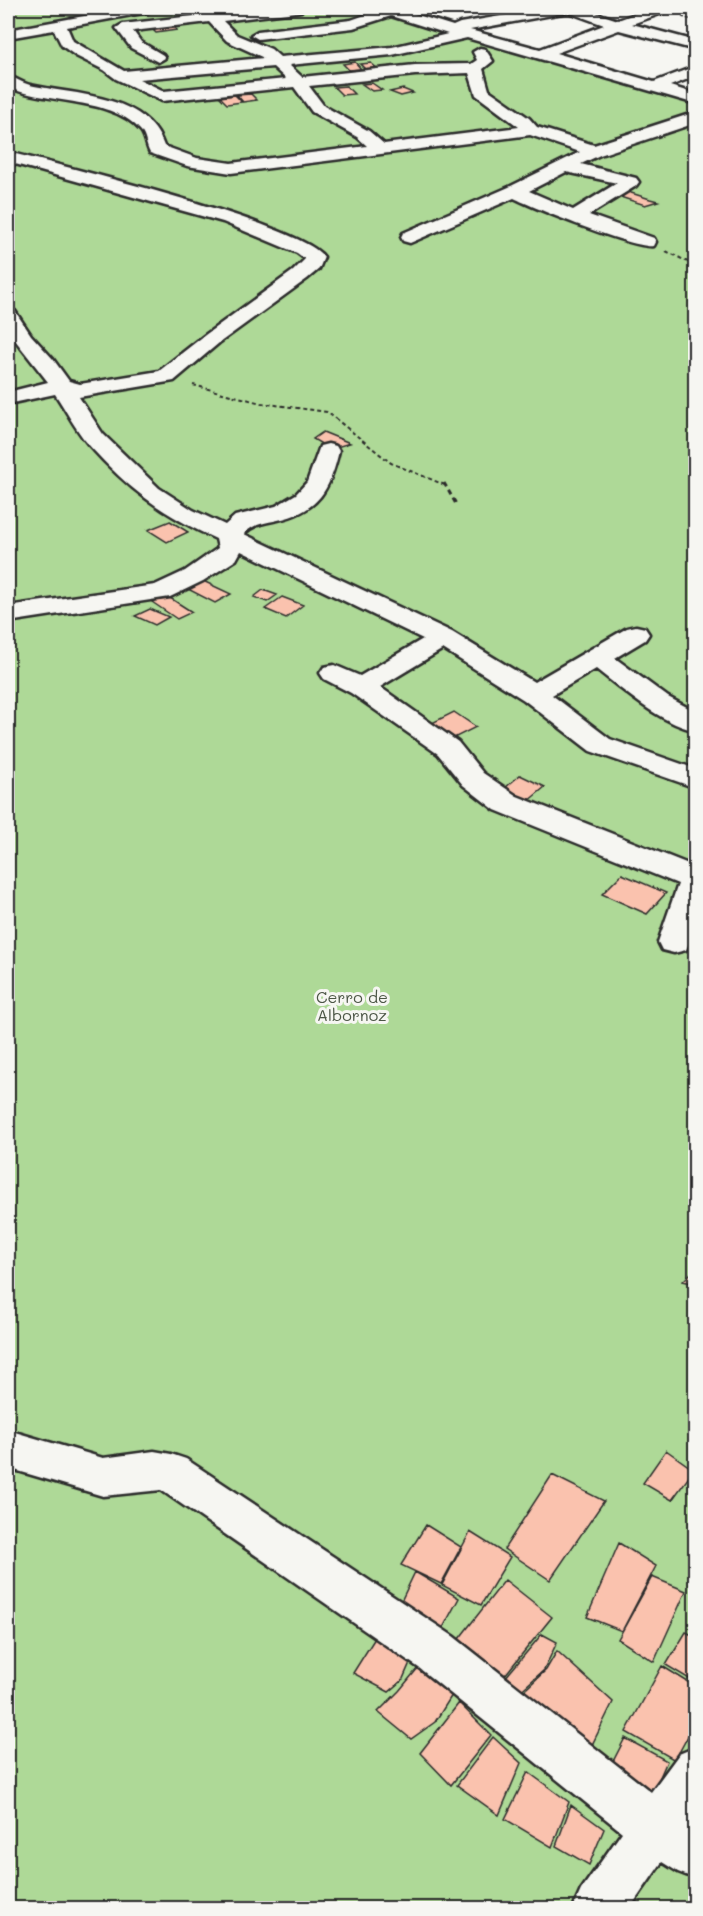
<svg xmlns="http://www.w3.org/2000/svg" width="703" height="1916" font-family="Mali,sans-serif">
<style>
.green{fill:#aed997;stroke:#6c8261;stroke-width:1.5}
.building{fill:#fac2ae;stroke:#2b2b2b;stroke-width:1.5}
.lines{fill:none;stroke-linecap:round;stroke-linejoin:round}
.minor-casing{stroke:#2b2b2b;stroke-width:5}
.path-far2{stroke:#2b2b2b;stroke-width:1.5;stroke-dasharray:3 2;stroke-linecap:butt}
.path-far1{stroke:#2b2b2b;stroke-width:2;stroke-dasharray:4 3;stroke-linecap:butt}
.path{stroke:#2b2b2b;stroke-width:3;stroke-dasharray:5 4;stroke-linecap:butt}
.minor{fill:#f6f6f2;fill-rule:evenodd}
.labels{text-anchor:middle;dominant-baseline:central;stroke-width:6;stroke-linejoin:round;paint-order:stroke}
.park-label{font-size:16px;fill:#4c5646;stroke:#f6f6f2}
</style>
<rect width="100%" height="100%" fill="#f6f6f2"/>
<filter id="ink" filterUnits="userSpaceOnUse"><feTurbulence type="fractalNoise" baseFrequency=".0167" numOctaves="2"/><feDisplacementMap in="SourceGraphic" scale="12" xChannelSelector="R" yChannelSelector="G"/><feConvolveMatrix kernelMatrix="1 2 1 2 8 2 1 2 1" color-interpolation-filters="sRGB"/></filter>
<g filter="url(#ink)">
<path class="green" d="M8,8H386L695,102V1908H8Z"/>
<path class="building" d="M172,26L177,30L156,33L151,28Z
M355,62L361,69L349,70L343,64Z
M371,63L380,71L369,73L360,64Z
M372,83L382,90L372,91L362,84Z
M346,86L354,94L342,95L334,87Z
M403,89L413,93L401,96L390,92Z
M251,94L257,100L243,102L237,95Z
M235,95L242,102L227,104L220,97Z
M628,192L650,199L658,201L645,205L617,196Z
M323,432L350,443L330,449L313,439Z
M170,521L188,532L167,542L148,530Z
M201,580L231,594L215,603L186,588Z
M263,590L277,595L267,602L254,597Z
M167,596L192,612L177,619L152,602Z
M282,597L303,605L286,618L265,609Z
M150,609L169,617L155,625L135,616Z
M454,712L476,727L444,743L422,728Z
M520,775L545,787L522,806L497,795Z
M622,874L666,893L647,914L602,894Z
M696,1268V1284L683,1281Z
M666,1450L694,1470L672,1500L643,1483Z
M552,1475L604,1501L550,1580L504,1549Z
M426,1525L461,1547L441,1584L401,1565Z
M470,1532L510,1557L481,1605L442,1585Z
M619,1543L656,1566L622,1631L587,1617Z
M415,1572L459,1598L438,1637L394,1616Z
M652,1577L686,1591L654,1662L618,1639Z
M505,1580L552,1617L497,1685L455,1644Z
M686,1632L696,1637V1683L666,1665Z
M542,1634L557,1642L544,1670L516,1695L500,1684Z
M375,1638L412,1658L402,1681L389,1692L353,1673Z
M557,1651L613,1702L585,1759L512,1702L546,1670Z
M423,1662L452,1695L435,1722L411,1739L378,1712L399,1691Z
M662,1666L696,1687V1721L675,1760L626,1732Z
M459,1703L491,1735L451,1785L420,1753Z
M493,1737L521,1763L499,1815L457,1785Z
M625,1738L667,1761L645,1811L603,1781Z
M528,1772L569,1802L552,1847L505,1819Z
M571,1805L604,1829L589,1865L556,1846Z"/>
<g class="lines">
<defs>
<path id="minor" d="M128,8H155L148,12L67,27L73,41L124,71L264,58L227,41L209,22L133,31L141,42L163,55L165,58L158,62L131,48L116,28L123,24L264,8H303L301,11L296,12L223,21L237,35L271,49L280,57L392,47L448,34L391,16L353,28L258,39L251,35L258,31L351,20L377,11L375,8H395L453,26L460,23L548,8H581L618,20L651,8H670L668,11L632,24L696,41V50L619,30L556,53L654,82L696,66V76L670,86L696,94V104L467,38L392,55L289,65L302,77L415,65L471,64L477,60L473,52L480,48L485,49L493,61L483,69L489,90L529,118L537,127L594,145L696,112V123L600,155L581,164L636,178L639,182L636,186L589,215L654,238L656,242L654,246C637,250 534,208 514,198L410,243L403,241L401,237L403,233L509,187L580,152L530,135L231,173L187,166L150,153C146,146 146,137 141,131C114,97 44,104 8,87V76C16,78 22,83 30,85C74,95 147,94 164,146L197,158L231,163L367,146L357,137L312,112L294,87L162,101L116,79L104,70L76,56L62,46L54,30L8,38V30ZM568,12L604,25L540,49L470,30ZM273,67L286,79L164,91L139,79ZM469,73L476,95L519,127L384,144L369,131L324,106L309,86L415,75ZM566,172L617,183L573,210L529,191Z
M8,152C59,165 302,224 324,257L319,269L307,279L219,343L174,381L79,397L103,434L159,488L193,510L225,525L235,516L276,506L296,494L307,482L320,446L328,444L336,446L339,451C330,489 319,511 278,520C265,523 253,524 244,534L452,632L534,682L627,628L636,626L645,628L649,634L645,640L615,658L668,697L696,712V731C658,722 626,692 596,669L552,695L610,739L696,769V788L590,751L524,700L443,649L380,687L458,742L483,773L517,796L696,867V926L686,950L674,953L662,950L658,942L678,884L495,810L463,785L438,754L351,693L324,679L320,673L324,667L334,665L360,676L423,639L241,551L236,560L203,581L170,597L8,622V606L155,585L185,571L218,548L216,539C162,514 128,489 88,444C75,429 66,410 55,394L8,404V392L48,382L8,331V309L15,311L31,335L53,359L69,381L80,384L159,371L205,335L293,271L305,259L297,253L223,222L8,162Z
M8,1430L103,1458L154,1451L171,1454L186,1459L453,1636L651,1792L679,1754L696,1747V1814L691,1821L696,1824V1879L678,1872L662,1862L630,1908H573L581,1890L622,1832L419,1668L161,1490L103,1496L8,1468Z"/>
</defs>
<use href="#minor" class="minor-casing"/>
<path class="path-far2" d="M682,17L696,21"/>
<path class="path-far1" d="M666,251L696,266
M193,385L261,403L327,412L391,463L445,485"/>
<path class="path" d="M444,483L456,504"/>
<use href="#minor" class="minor"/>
</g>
</g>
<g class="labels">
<g class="park-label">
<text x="352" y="996">Cerro de<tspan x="352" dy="18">Albornoz</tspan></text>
</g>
</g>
<rect width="703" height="1916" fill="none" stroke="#f6f6f2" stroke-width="30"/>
<rect x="15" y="15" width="673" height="1886" fill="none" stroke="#2b2b2b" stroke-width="2" filter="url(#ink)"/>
</svg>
